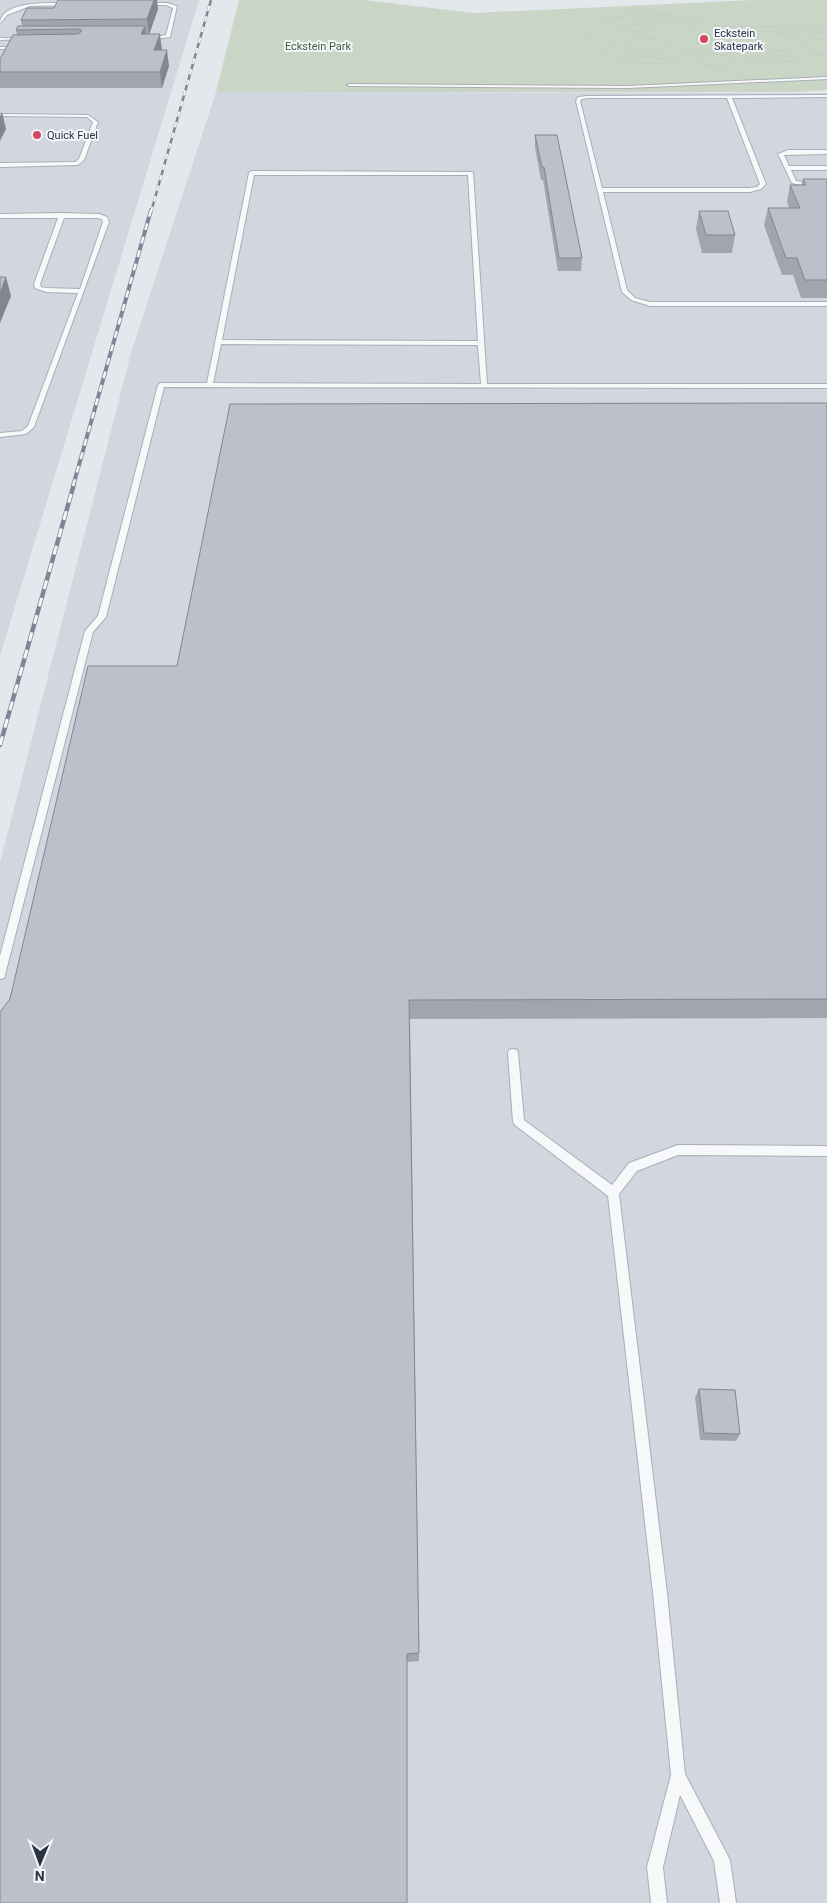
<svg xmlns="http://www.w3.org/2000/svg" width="827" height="1903" font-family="Roboto,sans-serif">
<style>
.built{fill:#d2d6de}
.green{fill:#c9d6c5}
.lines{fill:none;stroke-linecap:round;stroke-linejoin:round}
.lane-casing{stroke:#a9aeb7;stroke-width:2}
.path{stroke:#c2c5cb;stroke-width:1;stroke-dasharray:2 2;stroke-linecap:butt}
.lane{fill:#f7f8fa;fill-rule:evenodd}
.rail-far2-casing{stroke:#7d8696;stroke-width:2.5}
.rail-far1-casing{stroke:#7d8696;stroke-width:4}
.rail-casing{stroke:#7d8696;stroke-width:4.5}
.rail-far2{stroke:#f4f6f9;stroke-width:2;stroke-dasharray:5.5;stroke-linecap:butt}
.rail-far1{stroke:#f4f6f9;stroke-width:2.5;stroke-dasharray:7;stroke-linecap:butt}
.rail{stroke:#f4f6f9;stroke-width:3;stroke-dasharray:9;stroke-linecap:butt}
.wall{fill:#a1a5ae}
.shaded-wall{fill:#83868d}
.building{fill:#bbc0ca;stroke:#83868d}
.poi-dot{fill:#d1495b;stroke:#f4f6f9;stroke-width:2}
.labels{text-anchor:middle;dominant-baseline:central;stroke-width:4;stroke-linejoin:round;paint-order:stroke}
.far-poi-label{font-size:11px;fill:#2b3445;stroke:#f4f6f9;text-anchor:start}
.far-park-label{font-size:11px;fill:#3f6138;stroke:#f4f6f9}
</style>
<rect width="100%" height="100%" fill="#e4e7ec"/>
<path class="built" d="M0,0H199L0,656Z
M216,92L827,93V1903H0V863L131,353Z"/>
<path class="green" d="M239,0H363L474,13L754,0H827V90L796,92H216Z"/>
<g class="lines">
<defs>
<path id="lane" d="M68,3L70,5L30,6L7,15L0,24C0,0 51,3 68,3Z
M143,3H167L177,6L170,37L148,40L146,39L166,35L173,8L166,5H145Z
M0,38H24L26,39L0,40Z
M0,47H19L21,48L0,49Z
M827,77V79L628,88L349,86L347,85L349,84L628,86Z
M827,95V97L732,98L766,184L761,189L750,192H603L627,290L635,298L650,302H827V306H650L631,300L622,292L576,101L578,97L588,96ZM588,98H727L760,184L757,187L750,188H602L580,101L582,99Z
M0,114L88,115L98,122L84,160L78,165L0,167V163L75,162L79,159L93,122L87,117L0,116Z
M788,150H827V154L784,155L789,166H827V170H791L796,181L809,183H827V187H809L792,183L778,154Z
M252,171L473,172L487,384H827V388L164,387L106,617L93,632L5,975L4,978L0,979V956L85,631L98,616L158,385L161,383H207L249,173ZM254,175H468L478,341L222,340ZM221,344L478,345L481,384L213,383Z
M62,213L99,214L107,217L109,222L34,427L26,434L0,437V433L22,431L28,426L78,293L46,292L35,288L34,284L58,218H0V214ZM64,218H98L102,219L103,222L80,289L46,288L41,287L40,284Z
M513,1049L517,1050L518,1053L524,1120L612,1185L629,1163L678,1145L827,1146V1156L678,1155L637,1171L619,1194L667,1593L685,1774L730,1860L736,1903H720L714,1861L680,1795L663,1867L667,1903H651L647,1867L671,1775L653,1593L608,1196L515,1125L513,1122L508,1053L509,1050Z"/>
</defs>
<use href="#lane" class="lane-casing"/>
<path class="path" d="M643,21C666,21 695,20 708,42C682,66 631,61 606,38L616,27Z
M639,25L652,29L644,33L630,30L632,26Z
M761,31C780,32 798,34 811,48V52C784,68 751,65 725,48L724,43C734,33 747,32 761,31Z
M827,33L813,32L806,35L812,39H827
M707,37L727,39
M638,38L658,39L667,46C656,56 639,53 627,45L629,41Z
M779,50L789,52L792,56L781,58L771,54L773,51Z
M712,54L728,56L733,62C721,69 709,68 697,61L701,55Z
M809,54L827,55
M666,64C637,63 603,62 586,35L596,23L606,19L638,14L679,16L718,26L827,28"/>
<use href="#lane" class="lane"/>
<defs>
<path id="rail-far2" d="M151,212L211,0"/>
<path id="rail-far1" d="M73,486L151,210"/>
<path id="rail" d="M0,745L74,484"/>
</defs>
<use href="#rail-far2" class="rail-far2-casing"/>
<use href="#rail-far1" class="rail-far1-casing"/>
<use href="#rail" class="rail-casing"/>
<use href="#rail-far2" class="rail-far2"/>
<use href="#rail-far1" class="rail-far1"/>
<use href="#rail" class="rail"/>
</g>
<path class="wall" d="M158,9L149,34L162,50L169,66L162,88H0V59L17,35L16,30L22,26L21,20Z
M535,135L582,258L581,271H558L543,180H541L535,148Z
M803,179H827V298H801L793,275H782L764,225L768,208H789L787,202L790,185H801Z
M699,211L735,235L732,253H702L696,229Z
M827,403V1018L410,1019L419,1653V1661L407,1662L177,666Z
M699,1389L740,1434L736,1441L700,1440L695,1397Z"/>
<path class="shaded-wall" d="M154,0H157L158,9L149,35L147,19Z
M145,26L147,41L141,34Z
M160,34L162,50H154Z
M167,50L169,66L162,88L160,72Z
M2,112L6,129L0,141V116Z
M6,277L11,296L0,323V293Z"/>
<path class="building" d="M58,0H154L147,19L21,20L27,8H54Z
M18,26H145L141,34H160L154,50H167L160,72H0V59L13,35L78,34L82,31L80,29L16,30Z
M535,135H557L582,258H559L544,167H542Z
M803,179H827V280H805L797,258H786L768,208H800L790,185H806Z
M699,211H728L735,235H706Z
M0,277H6L0,293Z
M827,403V999L409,1000L419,1653L407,1654V1903H0V1012L10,999L88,666H177L230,404Z
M699,1389L735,1390L740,1434L704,1433Z"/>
<g class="poi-dot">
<circle cx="704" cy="39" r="5"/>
<circle cx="37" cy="135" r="5"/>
</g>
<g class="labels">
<g class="far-poi-label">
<text x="714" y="33">Eckstein<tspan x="714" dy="13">Skatepark</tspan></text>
<text x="47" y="135">Quick Fuel</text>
</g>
<g class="far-park-label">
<text x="318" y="46">Eckstein Park</text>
</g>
</g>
<g transform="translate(40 1863) rotate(181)" stroke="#f4f6f9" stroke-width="4" paint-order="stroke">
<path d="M0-4L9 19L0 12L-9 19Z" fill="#2b3445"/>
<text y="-8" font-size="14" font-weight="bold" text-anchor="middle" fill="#2b3445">N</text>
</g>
</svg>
